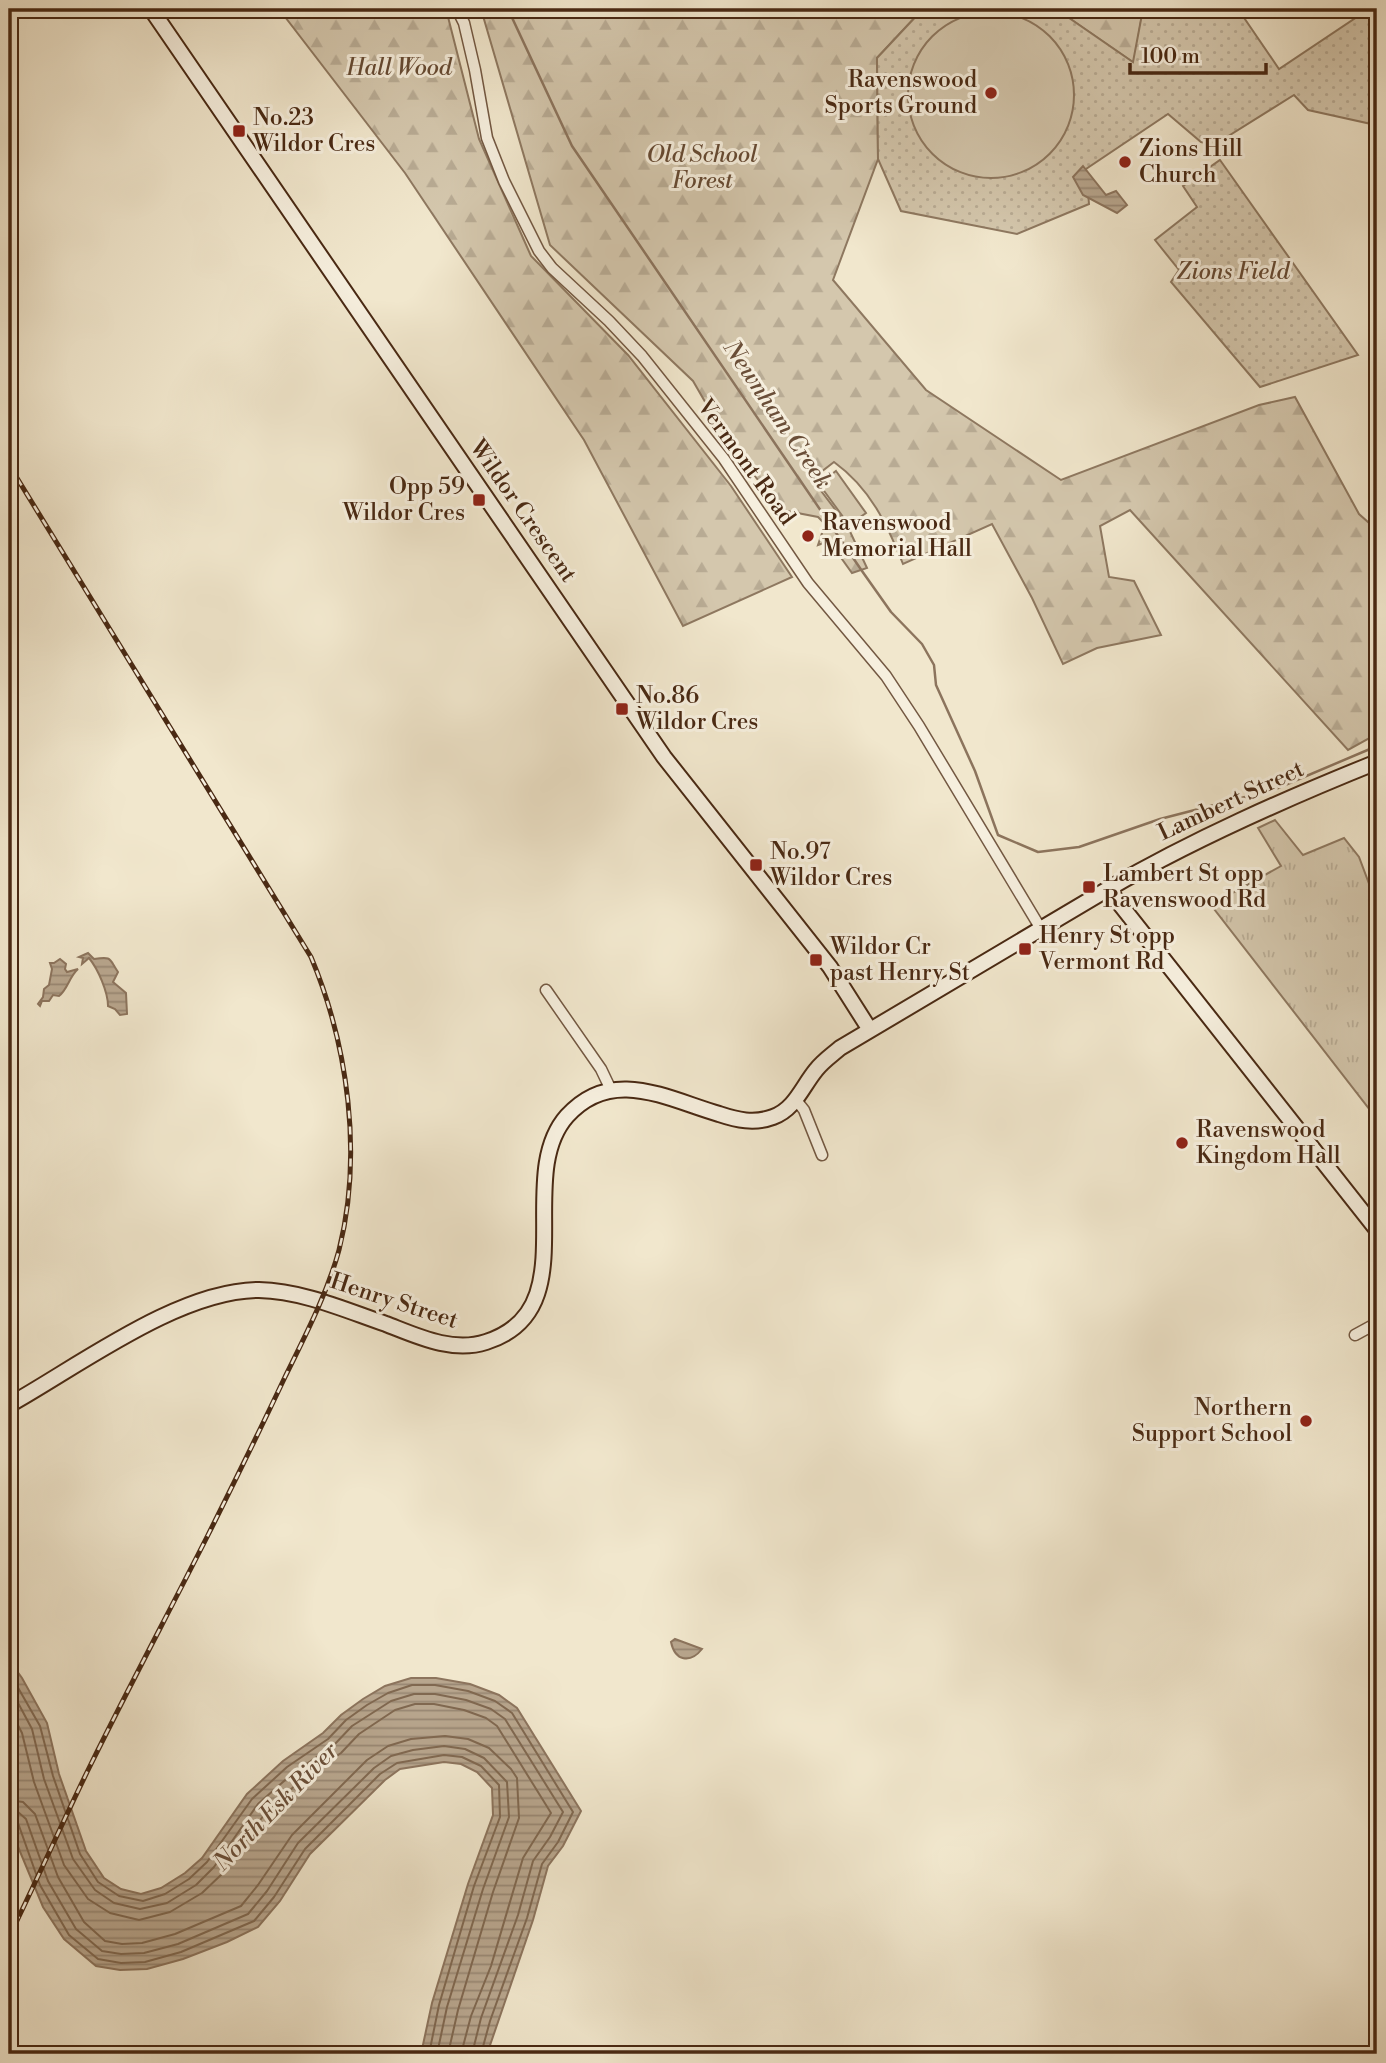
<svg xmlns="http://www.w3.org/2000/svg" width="1386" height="2063" font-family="'Libre Bodoni',serif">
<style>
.grass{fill:url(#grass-tufts);stroke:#8e7860;stroke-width:2}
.forest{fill:url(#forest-firs);stroke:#8e7860;stroke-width:2}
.park{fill:url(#park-dots);stroke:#8e7860;stroke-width:2}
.garden{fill:#d4c7ad;stroke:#8e7860;stroke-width:2}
.water{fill:url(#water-rules);stroke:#8c745d;stroke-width:2}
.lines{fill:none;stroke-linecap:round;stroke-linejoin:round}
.shore{stroke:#806850;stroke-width:2}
.stream{stroke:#8c745d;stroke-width:2.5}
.street-casing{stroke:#735842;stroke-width:13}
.secondary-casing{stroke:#492913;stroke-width:18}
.street{stroke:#f6efde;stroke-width:10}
.secondary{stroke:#f6efde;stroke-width:14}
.rail-casing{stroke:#492913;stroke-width:5}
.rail{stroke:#f6efde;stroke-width:2.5;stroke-dasharray:8;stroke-linecap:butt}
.poi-dot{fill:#8f2418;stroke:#f6efde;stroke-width:2.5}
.labels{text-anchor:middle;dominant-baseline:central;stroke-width:6;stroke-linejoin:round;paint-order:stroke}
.park-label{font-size:23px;font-style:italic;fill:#654932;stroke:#f6efde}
.poi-label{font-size:23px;fill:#492913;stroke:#f6efde;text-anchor:start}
.street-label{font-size:23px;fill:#492913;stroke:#f6efde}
.water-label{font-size:24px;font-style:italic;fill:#6a4e38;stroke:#f6efde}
</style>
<defs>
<pattern id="grass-tufts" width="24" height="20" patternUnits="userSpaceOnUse" patternTransform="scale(1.75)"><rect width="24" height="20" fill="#d4c7ad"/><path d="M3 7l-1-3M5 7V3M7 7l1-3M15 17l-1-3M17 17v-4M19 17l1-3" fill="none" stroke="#b8ab94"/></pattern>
<pattern id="forest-firs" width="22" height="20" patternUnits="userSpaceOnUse" patternTransform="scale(1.75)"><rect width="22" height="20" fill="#d4c7ad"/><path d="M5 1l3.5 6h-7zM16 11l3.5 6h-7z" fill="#b8ab94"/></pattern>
<pattern id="park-dots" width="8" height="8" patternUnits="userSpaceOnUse" patternTransform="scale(1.75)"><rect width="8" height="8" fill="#d4c7ad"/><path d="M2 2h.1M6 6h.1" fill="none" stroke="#b8ab94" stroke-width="1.8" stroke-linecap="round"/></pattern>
<pattern id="water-rules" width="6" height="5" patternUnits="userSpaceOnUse" patternTransform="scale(1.75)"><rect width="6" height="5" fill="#b8a68e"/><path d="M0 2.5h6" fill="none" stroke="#988773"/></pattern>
</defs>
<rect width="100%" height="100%" fill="#f1e7cd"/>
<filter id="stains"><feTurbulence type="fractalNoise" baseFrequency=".00286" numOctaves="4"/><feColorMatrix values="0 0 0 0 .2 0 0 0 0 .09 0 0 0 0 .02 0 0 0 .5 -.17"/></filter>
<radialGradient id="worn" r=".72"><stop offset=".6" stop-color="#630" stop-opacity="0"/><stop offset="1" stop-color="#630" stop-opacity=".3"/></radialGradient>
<path class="grass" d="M1275,820L1303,855L1344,838L1359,857L1377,905V1119L1211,905L1281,866L1258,828Z"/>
<path class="forest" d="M279,9H446L479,139L531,256L628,355L731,486L792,577L683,626L584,440L405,173Z
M481,9H928L921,11L877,58L878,159L833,280L926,390L1061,480L1259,405L1295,397L1359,514L1377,530V734L1348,750L1130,510L1100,526L1109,577L1134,581L1161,635L1097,648L1063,664L1032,598L992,524L903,564C887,524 870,488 834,462L812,479L847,525L867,568L852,573L829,541L818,545L825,524L818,517L782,510L730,445L693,381L550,245Z
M1056,9H1143L1134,63Z"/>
<path class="park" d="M928,9H1056L1133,62L1143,9H1238L1279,69L1369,9L1377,21V132L1371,124L1308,110L1294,95L1214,145L1201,142L1168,114L1086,169L1089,204L1017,234L901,211L878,159L877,58L921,11Z
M1220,160L1358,355L1260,387L1171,282L1179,270L1155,240L1197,207L1183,186Z"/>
<path class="garden" d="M908 95a83 83 0 1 1 166 0a83 83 0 1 1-166 0Z
M836,471L866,513L849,525L819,484Z"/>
<path class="water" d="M1083,166L1106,195L1116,191L1127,205L1117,213L1083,195L1073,177Z
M88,953L94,959C113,956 109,959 118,972L113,982L126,993L127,1014L120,1015L115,1009L108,1006C108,992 98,969 89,958L82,964L83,958L79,957Z
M60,959L66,964L65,969L67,972L78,969C69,977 68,989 59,996L53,995L49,1001H42L40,1006L38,1004L43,997L44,989L49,985L52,969L50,963H54Z
M675,1639L702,1649C690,1664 675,1661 671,1642Z
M9,1660L22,1678L47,1723L59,1774L86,1851L104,1878L121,1889L141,1894L161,1888L185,1873L202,1858L247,1794L283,1761L323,1733L341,1715L363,1699L385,1686L411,1678H436L470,1684L499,1695L517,1708L581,1811L563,1846L548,1866L533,1920L487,2054H421L432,2003L468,1884L493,1815L492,1788L477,1772L461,1764L444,1762L400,1769L385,1780L310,1854L280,1901L258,1927L227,1942L183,1959L147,1969L120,1970L96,1966L64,1939L43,1907L16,1842L9,1814Z"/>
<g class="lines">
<path class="shore" d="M9,1672L40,1726L53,1776L80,1854L98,1882L119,1896L143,1901L165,1894L189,1879L207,1862L252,1799L287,1767L328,1739L346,1720L367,1705L388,1693L412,1685H435L468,1691L495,1701L512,1713L573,1812L558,1842L542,1864L527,1918L490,2021L481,2054
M9,1686L32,1729L44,1779L73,1859L95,1890L114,1903L140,1909L167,1903L196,1885L214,1867L258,1804L292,1774L334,1745L352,1726L391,1701L414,1694H435L466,1700L491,1709L505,1719L563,1812L550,1837L533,1861L518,1915L481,2018L472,2054
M9,1708L22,1733L34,1782L64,1865L88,1899L110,1913L139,1920L170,1912L202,1893L223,1873L266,1812L299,1782L341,1753L359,1734L395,1710L415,1704H434L464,1710L486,1718L497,1726L551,1813L523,1858L491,1966L471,2016L461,2054
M9,1800L23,1802L35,1814L58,1877L84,1922L105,1941L122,1944L142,1943L175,1934L241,1906L258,1885L292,1835L367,1760L388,1746L411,1739L445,1736L468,1739L489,1748L511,1769L517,1778L519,1818L493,1892L458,2010L448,2054
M9,1810L18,1812L26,1819L48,1881L76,1929L102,1951L121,1954L144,1953L178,1944L248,1914L267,1891L298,1843L374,1768L391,1756L413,1750L444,1746L465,1749L484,1758L507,1782L509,1817L483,1889L447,2007L437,2054
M9,1819L18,1823L40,1885L69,1935L98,1959L121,1963L145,1962L181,1952L254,1921L274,1897L305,1849L380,1774L397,1763L444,1755L462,1757L481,1766L499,1785L500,1817L474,1886L439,2005L429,2054"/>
<path class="stream" d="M508,9L572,146L862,571L891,612L922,644L934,665L936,685L975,771L998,835L1038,852L1079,847L1160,819L1249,796
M1271,791L1377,746"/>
<defs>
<path id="street" d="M457,9L464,23L475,70L487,138L504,181L539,251L552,268L609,321L642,356L724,459L808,583L886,676L919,726L1041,929
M546,990L601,1069L611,1090
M796,1100L804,1110L822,1155
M1355,1335L1377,1323"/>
<path id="secondary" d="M151,9L664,757L830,967L870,1030
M1108,889L1377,1230
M9,1405C79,1366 179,1290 259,1290C303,1291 345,1310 386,1324C417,1336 452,1353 486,1342C588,1310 512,1178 567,1116C612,1066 667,1099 719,1114C737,1120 754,1124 773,1117C795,1109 802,1087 816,1070C823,1061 832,1055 840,1048L1108,889C1194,839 1285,799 1377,762"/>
</defs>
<use href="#street" class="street-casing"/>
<use href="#secondary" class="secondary-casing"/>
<use href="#street" class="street"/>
<use href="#secondary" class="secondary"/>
<defs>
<path id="rail" d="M9,465L311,957C348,1045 363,1155 339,1250C327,1294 305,1336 285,1377C260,1430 234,1483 208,1535C169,1612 129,1687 91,1764C63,1821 37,1880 9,1937"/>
</defs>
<use href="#rail" class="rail-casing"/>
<use href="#rail" class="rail"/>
</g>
<g class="poi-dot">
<circle cx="991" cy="93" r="7"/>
<rect x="232" y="124" width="14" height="14" rx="3.5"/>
<circle cx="1125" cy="162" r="7"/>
<rect x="472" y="493" width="14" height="14" rx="3.5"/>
<circle cx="808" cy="536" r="7"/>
<rect x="615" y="702" width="14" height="14" rx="3.5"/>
<rect x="749" y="858" width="14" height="14" rx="3.5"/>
<rect x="1082" y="880" width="14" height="14" rx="3.5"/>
<rect x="1018" y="942" width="14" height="14" rx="3.5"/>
<rect x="809" y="953" width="14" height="14" rx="3.5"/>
<circle cx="1182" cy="1143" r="7"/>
<circle cx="1306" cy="1421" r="7"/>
</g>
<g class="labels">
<g class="park-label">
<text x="399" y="68">Hall Wood</text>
<text x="702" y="155">Old School<tspan x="702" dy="26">Forest</tspan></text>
<text x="1233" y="272">Zions Field</text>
</g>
<g class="poi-label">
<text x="977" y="80" text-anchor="end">Ravenswood<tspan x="977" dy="26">Sports Ground</tspan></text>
<text x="253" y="118">No.23<tspan x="253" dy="26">Wildor Cres</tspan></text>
<text x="1139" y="149">Zions Hill<tspan x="1139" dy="26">Church</tspan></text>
<text x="465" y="487" text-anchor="end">Opp 59<tspan x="465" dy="26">Wildor Cres</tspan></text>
<text x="822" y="523">Ravenswood<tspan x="822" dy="26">Memorial Hall</tspan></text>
<text x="636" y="696">No.86<tspan x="636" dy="26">Wildor Cres</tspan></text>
<text x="770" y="852">No.97<tspan x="770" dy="26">Wildor Cres</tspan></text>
<text x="1103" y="874">Lambert St opp<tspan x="1103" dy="26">Ravenswood Rd</tspan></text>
<text x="1039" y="936">Henry St opp<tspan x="1039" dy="26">Vermont Rd</tspan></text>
<text x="830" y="947">Wildor Cr<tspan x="830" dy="26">past Henry St</tspan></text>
<text x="1196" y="1130">Ravenswood<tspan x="1196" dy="26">Kingdom Hall</tspan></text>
<text x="1292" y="1408" text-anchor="end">Northern<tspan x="1292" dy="26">Support School</tspan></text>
</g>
<g class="street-label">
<text transform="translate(746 462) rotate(54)">Vermont Road</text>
<text transform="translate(523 511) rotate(55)">Wildor Crescent</text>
<text transform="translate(1231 801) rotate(-25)">Lambert Street</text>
<text transform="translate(394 1301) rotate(18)">Henry Street</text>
</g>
<g class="water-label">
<text transform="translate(777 415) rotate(56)">Newnham Creek</text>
<text transform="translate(276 1807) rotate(-46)">North Esk River</text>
</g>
</g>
<rect width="1386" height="2063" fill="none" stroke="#f1e7cd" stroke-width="35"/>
<rect x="10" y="10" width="1365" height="2042" fill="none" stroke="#492913" stroke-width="3.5"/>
<rect x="18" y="18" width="1351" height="2028" fill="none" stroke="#492913" stroke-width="2"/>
<path d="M1130 63v10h136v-10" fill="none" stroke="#492913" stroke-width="3.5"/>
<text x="1141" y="63" font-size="21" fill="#492913" stroke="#f6efde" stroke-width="5" paint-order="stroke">100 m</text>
<rect width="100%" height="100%" filter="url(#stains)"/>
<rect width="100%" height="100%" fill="url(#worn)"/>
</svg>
